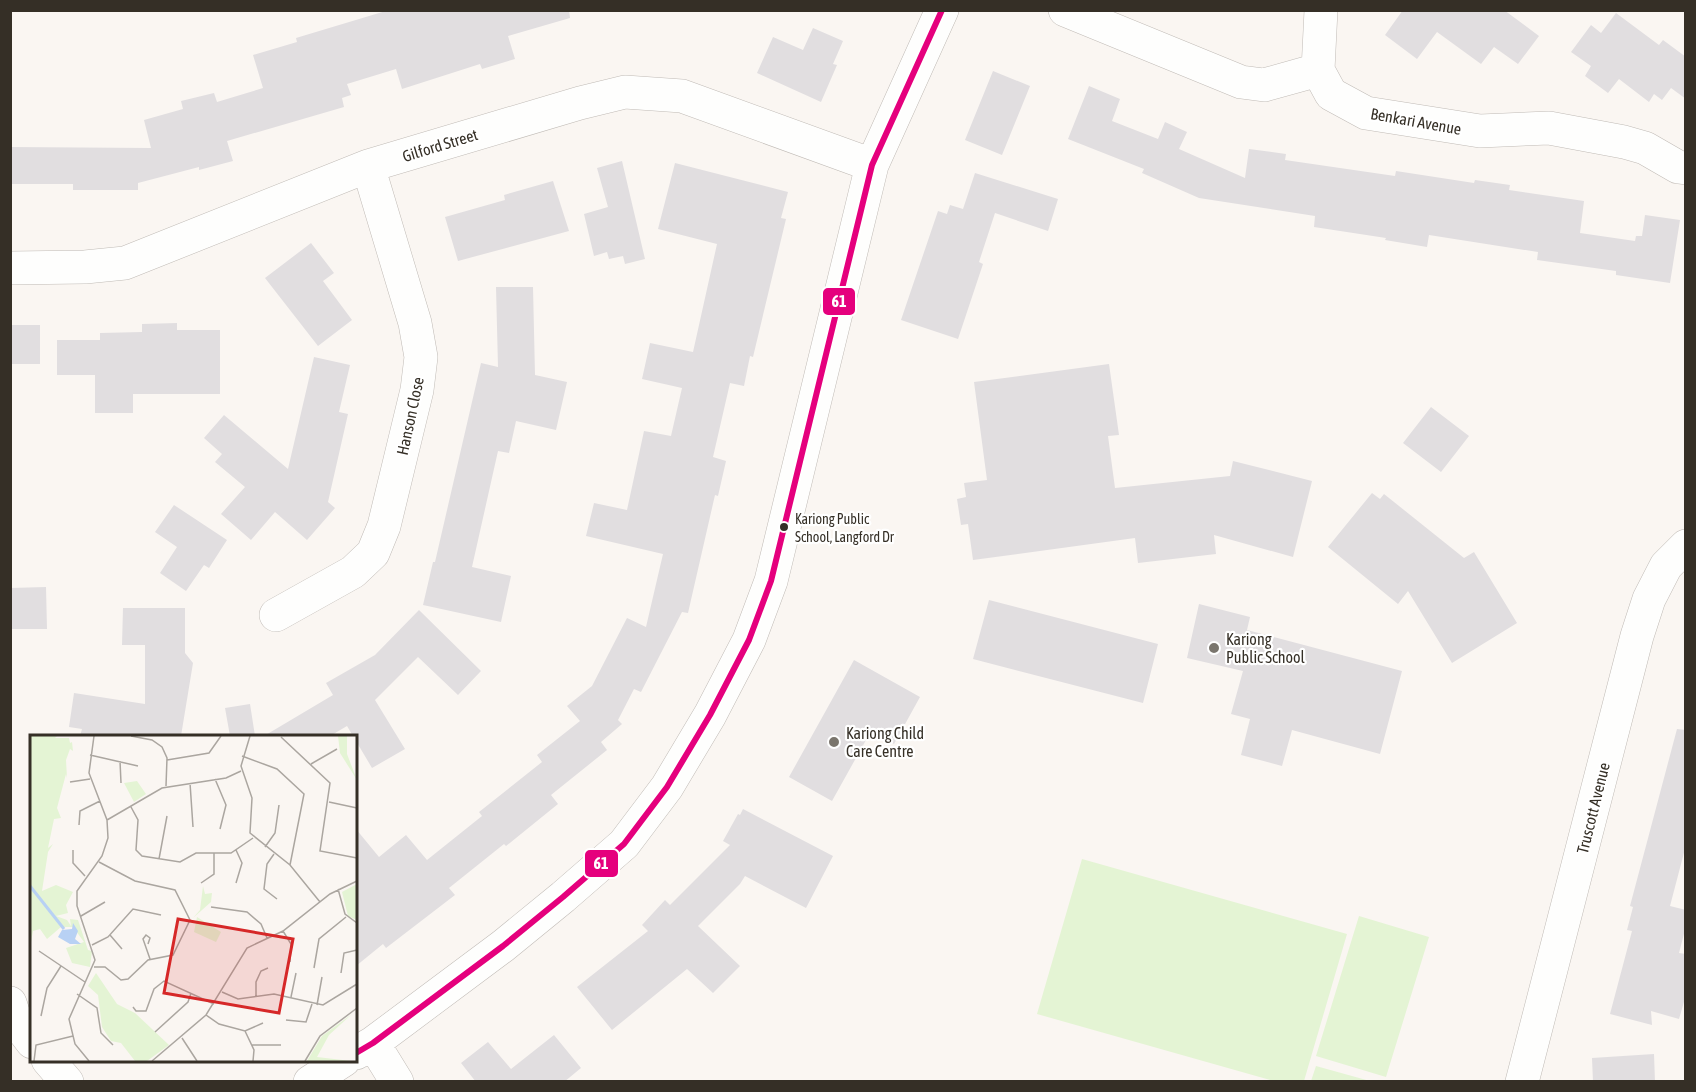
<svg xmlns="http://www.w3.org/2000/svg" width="1696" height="1092" font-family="'Asap Condensed',sans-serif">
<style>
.grass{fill:#e4f4d4}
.building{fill:#e1dee0}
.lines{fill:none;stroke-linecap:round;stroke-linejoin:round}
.minor-casing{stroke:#c0bbb6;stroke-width:34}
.minor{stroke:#fefefd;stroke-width:33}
.bus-1-casing{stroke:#fff;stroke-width:10}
.bus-1{stroke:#e5007d;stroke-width:6}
.bus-dot{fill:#352f26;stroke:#fff;stroke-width:2}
.poi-dot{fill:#7a756d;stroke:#fff;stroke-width:2}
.labels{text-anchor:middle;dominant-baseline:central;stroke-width:4.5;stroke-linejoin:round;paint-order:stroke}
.bus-label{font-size:14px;fill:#352f26;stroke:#fff;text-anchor:start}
.street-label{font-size:16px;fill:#352f26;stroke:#fff}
.poi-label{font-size:16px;fill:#352f26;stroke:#fff;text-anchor:start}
.inset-river{fill:none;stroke:#b8d1f4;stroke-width:3}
.inset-road{fill:none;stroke:#aba6a0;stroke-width:1.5}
.view{fill:#d62828;fill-opacity:0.15;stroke:#d62828;stroke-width:3}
.inset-edge{fill:none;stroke:#352f26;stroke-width:3}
.line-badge{stroke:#fff;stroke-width:2}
.badge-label{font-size:16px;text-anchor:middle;font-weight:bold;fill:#fff}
</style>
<rect width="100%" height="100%" fill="#faf6f2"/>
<path class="grass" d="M1082,859L1347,934L1304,1081H1274L1037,1014Z
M1359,916L1429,937L1386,1077L1316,1056Z
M1316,1066L1370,1081H1311Z"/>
<path class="building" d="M389,10H569L570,18L508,36L515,59L482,69L480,64L402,89L396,69L347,84L351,95L342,98L344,107L227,141L233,161L199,170V167L138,183V190H73V184H10V147L151,148L144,120L183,109L181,101L214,93L217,102L263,88L253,55L297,42L296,38Z
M1403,10H1504L1539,36L1518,64L1494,47L1481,64L1437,32L1417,59L1385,35Z
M1616,13L1659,45L1663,40L1686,57V99L1671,88L1662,100L1654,94L1649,102L1619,79L1608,93L1585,76L1591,66L1571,52L1591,25L1601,33Z
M813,28L843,41L833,64L837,65L821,102L757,73L773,37L803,50Z
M993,71L1030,86L1002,155L965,140Z
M1089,86L1120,99L1112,121L1158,139L1165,122L1187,132L1179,149L1245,178L1249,149L1286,154L1285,160L1395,176L1396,171L1474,183L1475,180L1510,185L1509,190L1584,201L1580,233L1635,241L1636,236H1642L1645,215L1680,220L1670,283L1616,275V271L1537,260L1538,252L1429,235L1427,247L1385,240L1386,238L1314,227L1315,216L1199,198L1142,173L1144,169L1068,139Z
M622,161L645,259L625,264L623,256L609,259L607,252L594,256L584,214L608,207L597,168Z
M675,163L788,192L781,218L786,219L753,357L750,356L744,386L730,383L713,457L726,461L718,496L715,495L688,613L682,612L641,692L634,689L618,720L622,724L601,742L607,750L551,795L558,804L506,846L504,844L449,888L455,895L386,948L383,944L356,966V829L379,857L406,835L427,860L482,816L479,812L542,762L537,755L580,721L567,706L592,686L627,618L646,627L663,554L586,536L594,503L627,510L644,431L671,436L682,388L642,379L650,343L693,352L717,244L658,229Z
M975,173L1058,199L1048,231L995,213L979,262L983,264L958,339L901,320L938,211L947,214L950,205L963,209Z
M553,181L569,231L458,261L445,217L505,200L504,195Z
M311,243L334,273L323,281L352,320L318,346L265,278Z
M496,287H533L535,375L567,382L556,430L516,421L509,453L498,451L472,567L511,576L501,622L423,605L433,562H435L481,363L498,367Z
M177,323V330H220V394H133V413H95V375H57V340H100V333L142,332V324Z
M10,325H40V364H10Z
M314,357L350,365L339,412L348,414L328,502L335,508L307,540L275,512L251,540L221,514L245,487L215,462L222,454L204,438L224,415L288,469Z
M1109,364L1119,435L1108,436L1115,488L1230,476L1233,461L1312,481L1293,557L1214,535L1216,554L1138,563L1135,538L973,560L968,524L961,525L957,499L966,497L964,483L987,480L974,382Z
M1431,407L1469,436L1441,472L1403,443Z
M1372,493L1380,499L1384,494L1464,558L1474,552L1517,623L1452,663L1408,591L1398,604L1328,547Z
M174,505L227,540L209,568L204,565L186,591L160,573L177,547L155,532Z
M46,587L47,629H10V588Z
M989,600L1158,644L1143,703L973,659Z
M1199,604L1250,617L1247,630L1402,671L1380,754L1292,730L1282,766L1241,755L1250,719L1231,714L1243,671L1187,658Z
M123,608H185V653L193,663L181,736H80L82,729L69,727L74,693L145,704V645H122Z
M419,610L481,671L458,695L418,657L375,700L405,749L372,768L356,741V736H353L347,726L330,736H264L333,695L326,683L375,655Z
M854,660L920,697L894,744L871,731L832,801L789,777Z
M250,704L255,736H230L225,708Z
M1677,729L1686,730V845L1670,906L1686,910V926L1679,953L1686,954V995L1679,1019L1651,1011L1652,1025L1610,1014L1632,931L1627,930L1633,907L1630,906Z
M743,809L833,856L806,908L745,876L740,884L698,926L740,966L713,993L687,969L612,1030L577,987L648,931L642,925L665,900L670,905L730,845L723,841L738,814L740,815Z
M554,1035L581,1068L564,1082H476L461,1063L488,1042L511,1069Z
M1654,1054L1655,1082H1593L1592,1058Z"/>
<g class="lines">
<defs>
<path id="minor" d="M1065,10L1241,82L1264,85L1318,70L1331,94L1366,113L1480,131L1549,128L1624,142L1645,148L1678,167L1686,168
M1318,70L1321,10
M10,268L85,267L125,263L368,166L580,103L625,92L682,96L872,165
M276,615L353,572L373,553L384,526L417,390L421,357L415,323L368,166
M10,1003L16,1021L32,1042
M373,1043L397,1082
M356,1053L373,1043L503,946L563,897L624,844L667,787L710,715L749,640L771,581L872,165L942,10
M48,1060L67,1082
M310,1082L344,1060
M1522,1082L1637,636L1649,599L1666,566L1686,546"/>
</defs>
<use href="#minor" class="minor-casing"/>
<use href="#minor" class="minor"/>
<defs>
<path id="bus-1" d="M356,1053L373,1043L503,946L563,897L624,844L667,787L710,715L749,640L771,581L872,165L942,10"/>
</defs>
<use href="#bus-1" class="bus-1-casing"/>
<use href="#bus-1" class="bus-1"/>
</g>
<circle class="bus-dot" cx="784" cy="527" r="5"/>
<g class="poi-dot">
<circle cx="1214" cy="648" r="6"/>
<circle cx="834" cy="742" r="6"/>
</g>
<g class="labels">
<g class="bus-label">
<text x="795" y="519">Kariong Public<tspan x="795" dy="18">School, Langford Dr</tspan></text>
</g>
<g class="street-label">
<text transform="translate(1416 121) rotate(10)">Benkari Avenue</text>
<text transform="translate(440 145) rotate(-17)">Gilford Street</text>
<text transform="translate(410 416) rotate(-78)">Hanson Close</text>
<text transform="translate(1593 808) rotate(-76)">Truscott Avenue</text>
</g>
<g class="poi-label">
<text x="1226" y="639">Kariong<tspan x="1226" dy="18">Public School</tspan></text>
<text x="846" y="733">Kariong Child<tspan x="846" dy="18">Care Centre</tspan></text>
</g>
</g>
<g transform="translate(30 735)">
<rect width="327" height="327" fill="#faf6f2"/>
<path d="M167,182L191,197L186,207L164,197Z" fill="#e4f4d4"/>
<path d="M0,1H27L25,3H39L40,8L42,7L43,16L40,14L36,25L37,43L36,39L27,73L31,83L24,84L18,113L23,109L18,117L12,156L26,150L43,157L36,170L38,178L26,181L37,185L41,191L40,184L48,185L58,215L62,216L60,232L42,228L36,213L54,207L43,192H31L17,204L10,194L3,196L0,213ZM322,279L299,300L287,322L321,326H277L292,301Z" fill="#e4f4d4"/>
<path d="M308,1H317V19L327,45L310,18ZM107,46L116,59L104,67L94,48ZM327,149V185L318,181L312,157ZM173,151L175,159L182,158L181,167L163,183L170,175ZM66,238L87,269L105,278L139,310L117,326H105L91,308L81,306L72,292L68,260L58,251Z" fill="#e4f4d4"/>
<path d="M43,188L48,196L45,204L51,209H40L28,202L32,195L42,194Z" fill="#b8d1f4"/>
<path class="inset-river" d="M0,151L34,194"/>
<path class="inset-road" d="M101,1L122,5L132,12L137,23L136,51M220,1L211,31L222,63L220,98L260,130L290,167M251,2L300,48L290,116L327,123M60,20L108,31M212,21L247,34L274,59L260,130M137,25L179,18L191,1M90,26L91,48M281,29L307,14M185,44L196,70L190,94M40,47L60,44M160,48L163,92M299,67L327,73M101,72L108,85L106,115L112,121L150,127L166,118H201L223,103M77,85L132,53L196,43L211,36M49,90L50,76L70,66M235,112L245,98L249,70M43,115V128L55,141M206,115L212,128L206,148M244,119L237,129L234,154L247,164M129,124L137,81M171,148L184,139V118M308,154L315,179L327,188M181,172L217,177L231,189L237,203M51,181L75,167M253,196L261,209L260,227M80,200L92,214M118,209L120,203L116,200L113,204L120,224M62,210L78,202L103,174L131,180M9,216L55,247M64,232H75L91,245L98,244L118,225L143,220L160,185L145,155L105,146L69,127M284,233L289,204L316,182M311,238L314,218L327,215M192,257L208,264L244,259L293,270L327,249M47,259L67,273L71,298L83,310M226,262V247L231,236L238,233M261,262L266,238M287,270L292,242M103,272L106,276H116L124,254L134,246L184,269M176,280L189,289L215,296L233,288M11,281L17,253L31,231M256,285L276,287L282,269M215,296L224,315L223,326M125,297L158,267L161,258M152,303L167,326M222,310H251M4,326L6,310L43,301M59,326L45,309L39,284L65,225L47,171V156L72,121L78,103L77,85L59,38L64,1M122,326L176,280L217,213L253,196L300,159L327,146M275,326L290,301L327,273"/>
<path class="view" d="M148,184L263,204L249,278L134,258Z"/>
<rect width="327" height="327" class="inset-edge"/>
</g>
<g class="line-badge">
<rect x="822" y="287" width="34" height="29" rx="6" fill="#e5007d"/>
<rect x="584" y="849" width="35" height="29" rx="6" fill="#e5007d"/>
</g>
<g class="badge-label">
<text x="839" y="307">61</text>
<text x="601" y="869">61</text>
</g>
<rect width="1696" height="1092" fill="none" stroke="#352f26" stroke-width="24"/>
</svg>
